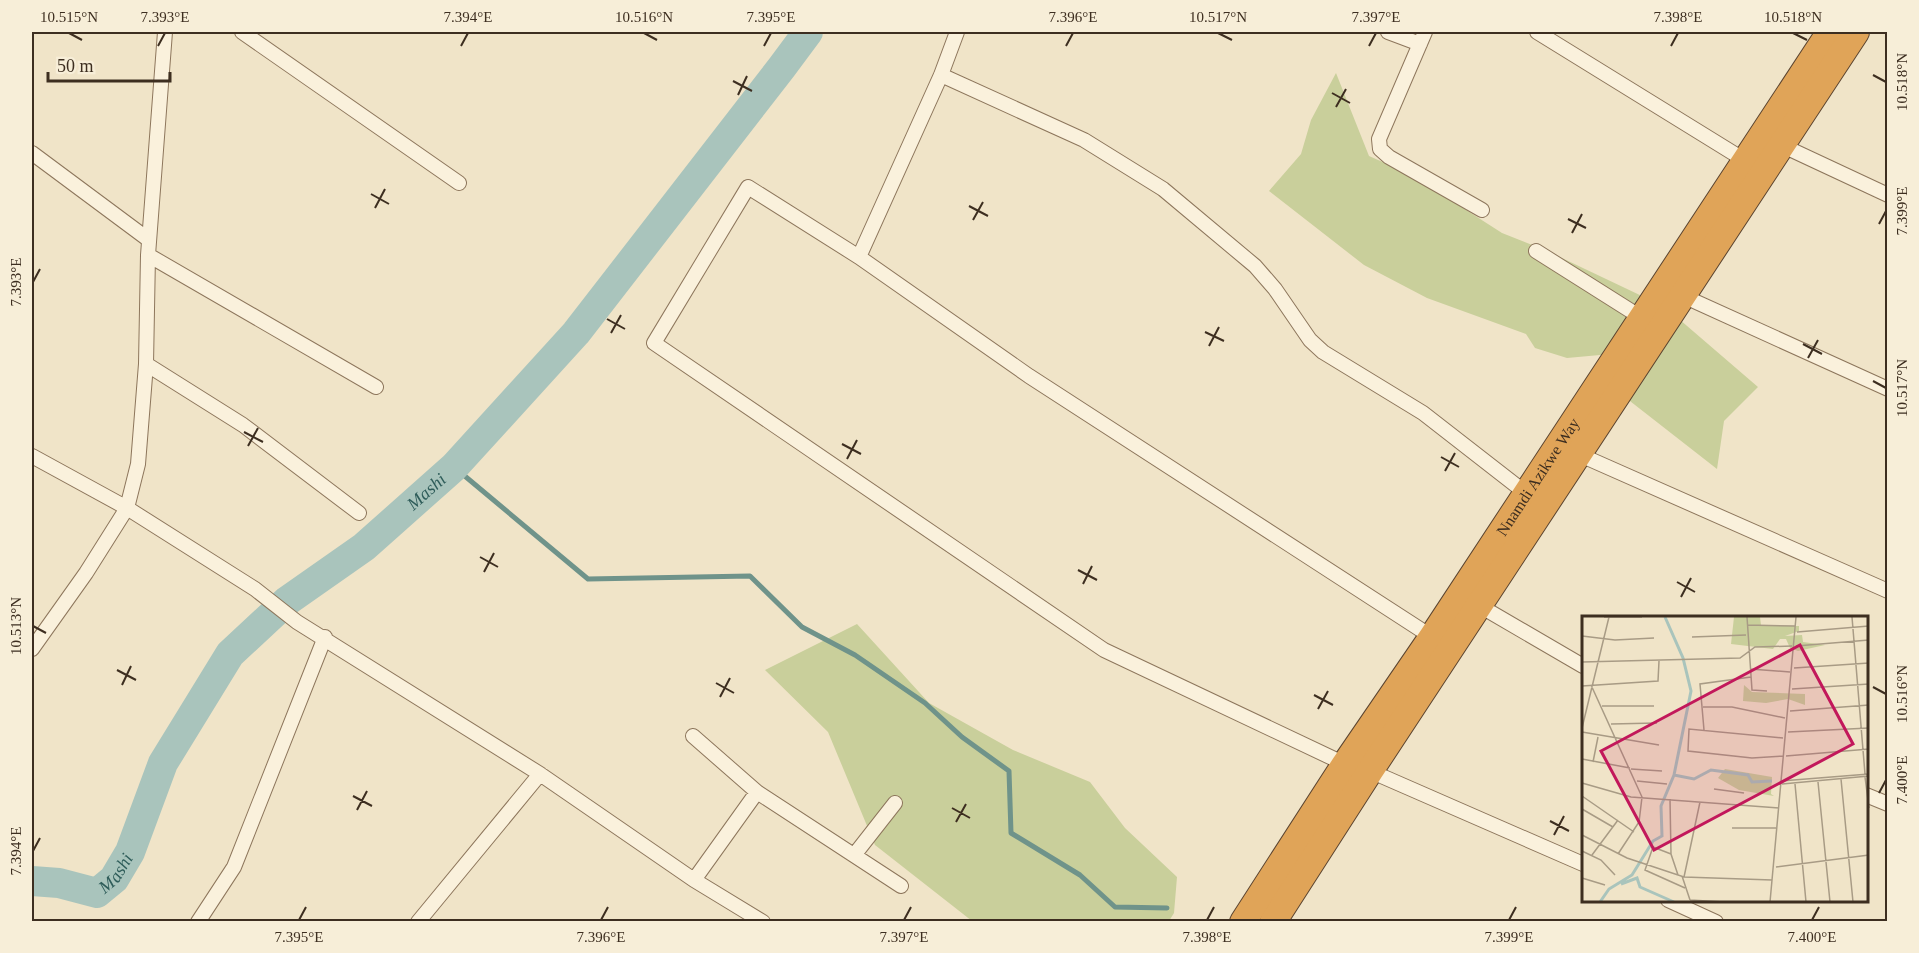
<svg xmlns="http://www.w3.org/2000/svg" width="1919" height="953" font-family="'Times New Roman',serif">
<style>
.green{fill:#c9cf9b}
.lines{fill:none;stroke-linecap:round;stroke-linejoin:round}
.stream{stroke:#6f938a;stroke-width:5}
.river{stroke:#a9c4bc;stroke-width:30}
.street-casing{stroke:#8d765c;stroke-width:16}
.highway-casing{stroke:#5b4430;stroke-width:28}
.street{stroke:#faf1dc;stroke-width:14}
.highway{stroke:#e0a458;stroke-width:26}
.ticks{fill:none;stroke:#3d2e20;stroke-width:2}
.labels{text-anchor:middle;dominant-baseline:central;stroke-width:4.5;stroke-linejoin:round;paint-order:stroke}
.street-label{font-size:16px;fill:#3d2e20;stroke:#f7eed8}
.water-label{font-size:18px;font-style:italic;fill:#2f5d5a;stroke:#f7eed8}
.inset-river{fill:none;stroke:#a9c4bc;stroke-width:3}
.inset-road{fill:none;stroke:#a89b85;stroke-width:1.5}
.view{fill:#c2185b;fill-opacity:0.15;stroke:#c2185b;stroke-width:3}
.inset-edge{fill:none;stroke:#3d2e20;stroke-width:3}
.neatline{fill:none;stroke:#3d2e20;stroke-width:2}
.ticks-label{font-size:15px;text-anchor:middle;fill:#3d2e20}
</style>
<rect width="100%" height="100%" fill="#f0e4c8"/>
<path class="green" d="M1336,73L1369,156L1410,174L1502,233L1545,250L1665,307L1758,387L1724,421L1717,469L1603,380L1611,354L1567,358L1535,348L1526,334L1427,298L1364,265L1269,191L1301,154L1311,120Z
M857,624L929,703L1013,750L1090,782L1125,828L1177,877L1174,913L1169,921H972L875,845L828,732L765,670Z"/>
<g class="lines">
<path class="stream" d="M454,467L588,579L750,576L802,627L855,655L925,703L962,737L1009,771L1011,833L1080,875L1115,907L1167,908"/>
<path class="river" id="s1" d="M32,881L59,883L97,893L114,879L130,852L163,763L230,654L287,601L364,547L454,467L576,333L782,67L808,32"/>
<defs>
<path id="street" d="M242,32L459,183
M1388,32L1420,44
M1425,32L1379,139L1380,149L1389,157L1482,210
M1537,32L1746,161
M941,75L1084,140L1163,189L1255,266L1275,289L1310,340L1323,352L1423,413L1527,494
M1781,145L1888,195
M32,153L149,240
M1536,251L1642,318
M148,255L376,387
M859,257L941,75L957,32
M1683,296L1888,389
M146,364L243,425L359,513
M1578,454L1888,591
M32,456L127,508L255,589L297,622L540,774L694,880L763,922
M1480,606L1583,666
M32,649L86,573L127,508L138,464L146,364L148,255L165,32
M693,736L757,792L901,886
M1345,764L1104,650L654,343L748,187L859,257L1029,376L1432,637
M1370,771L1583,864
M1866,795L1888,804
M855,854L895,803
M694,880L757,792
M1668,900L1716,922
M198,922L234,867L325,637
M418,922L540,774"/>
<g id="highway">
<path id="s2" d="M1243,922L1345,764L1432,637L1830,32"/>
<path d="M1273,922L1370,771L1856,32"/>
</g>
</defs>
<use href="#street" class="street-casing"/>
<use href="#highway" class="highway-casing"/>
<use href="#street" class="street"/>
<use href="#highway" class="highway"/>
</g>
<path class="ticks" d="M69,33L82,40M644,33L657,40M1218,33L1232,40M1793,33L1807,40M158,46L165,33M461,46L468,33M764,46L771,33M1066,46L1073,33M1369,46L1376,33M1671,46L1678,33M1873,75L1886,82M733,81L752,91M1332,93L1350,103M738,95L747,76M1336,107L1346,89M371,194L389,204M969,206L988,216M375,208L385,189M1568,219L1586,228M973,220L983,202M1879,224L1886,211M1572,233L1582,214M33,282L40,269M607,319L625,329M1205,332L1224,341M611,333L621,315M1803,344L1822,354M1209,346L1219,327M1808,358L1818,340M1873,381L1886,388M244,432L263,442M842,444L861,454M248,446L258,428M1441,457L1459,467M847,459L857,440M1445,471L1455,453M480,557L498,567M1078,570L1097,580M484,572L494,553M1677,582L1695,592M1083,584L1092,566M1681,597L1691,578M33,626L46,633M117,670L136,680M716,683L734,693M122,685L131,666M1873,687L1886,694M1314,695L1333,705M720,697L730,678M1318,709L1328,691M1879,793L1886,780M353,796L372,806M952,808L970,818M357,810L367,791M1550,821L1569,831M956,822L966,804M1554,835L1564,816M33,851L40,838M299,920L306,907M601,920L608,907M904,920L911,907M1207,920L1214,907M1509,920L1516,907M1812,920L1819,907"/>
<g class="labels">
<g class="street-label">
<text stroke="none"><textPath href="#s2" startOffset="534">Nnamdi Azikwe Way</textPath></text>
</g>
<g class="water-label">
<text stroke="none"><textPath href="#s1" startOffset="598">Mashi</textPath></text>
<text stroke="none"><textPath href="#s1" startOffset="94">Mashi</textPath></text>
</g>
</g>
<g transform="translate(1582 616)">
<rect width="286" height="286" fill="#f0e4c8"/>
<path d="M152,1H178L179,9L184,10H217V15L203,20L220,19L221,26L243,29L216,35L208,32L204,23H198L191,33L149,28ZM162,69L170,76L223,78V89L206,83L184,87L161,85ZM143,153L190,161L189,178L192,180L157,174L136,162Z" fill="#c9cf9b"/>
<path class="inset-river" d="M92,159L112,163L129,154L166,159L170,166L190,165M39,268L55,262L58,271L92,286M18,286L27,273L50,259L71,225L80,220L79,190L92,159L109,75L101,42L83,1"/>
<path class="inset-road" d="M22,1H60M165,1L170,74L185,75M270,1L283,158M165,9L213,10M215,16L287,10M0,20L33,24L72,22M110,21L164,19M214,30L287,24M0,46L158,42L173,31L210,30M212,52L287,47M168,53L208,56M9,69L60,181L57,206L36,238M0,70L76,65L77,45M210,73L287,68M20,90H72M121,91H150L203,102M208,95L287,89M29,108L75,107M0,112L27,1M122,114L118,68L169,61M0,116L77,129M206,116L287,112M201,140L170,142L106,135L107,113L201,122M204,140L287,133M0,143L48,152M11,146L16,121M49,153L80,155M283,161L287,192M259,163L271,286M55,165L85,168M199,165L287,158M236,166L248,286M0,167L49,181L197,192M200,168L287,160M213,168L224,286M132,173L162,177M0,180L52,216M88,183L89,238L96,259M0,193L31,211M150,212H194M0,219L45,242L102,261L190,264M0,235L19,244L33,259M89,238L71,231L63,254L103,272M10,239L36,204M194,251L287,239M100,260L108,284M102,261L118,186M0,262L23,269M108,284L142,286M188,286L214,1"/>
<path class="view" d="M218,29L271,128L72,234L19,135Z"/>
<rect width="286" height="286" class="inset-edge"/>
</g>
<rect width="1919" height="953" fill="none" stroke="#f7eed8" stroke-width="66"/>
<path d="M48 72v9h122v-9" fill="none" stroke="#3d2e20" stroke-width="3"/>
<text x="57" y="72" font-size="18" fill="#3d2e20" stroke="#f7eed8" stroke-width="4.5" paint-order="stroke">50 m</text>
<rect x="33" y="33" width="1853" height="887" class="neatline"/>
<g class="ticks-label">
<text x="69" y="22">10.515°N</text>
<text x="165" y="22">7.393°E</text>
<text x="468" y="22">7.394°E</text>
<text x="644" y="22">10.516°N</text>
<text x="771" y="22">7.395°E</text>
<text x="1073" y="22">7.396°E</text>
<text x="1218" y="22">10.517°N</text>
<text x="1376" y="22">7.397°E</text>
<text x="1678" y="22">7.398°E</text>
<text x="1793" y="22">10.518°N</text>
<text transform="translate(1902 82) rotate(-90)" y="5">10.518°N</text>
<text transform="translate(1902 211) rotate(-90)" y="5">7.399°E</text>
<text transform="translate(16 282) rotate(-90)" y="5">7.393°E</text>
<text transform="translate(1902 388) rotate(-90)" y="5">10.517°N</text>
<text transform="translate(16 626) rotate(-90)" y="5">10.513°N</text>
<text transform="translate(1902 694) rotate(-90)" y="5">10.516°N</text>
<text transform="translate(1902 780) rotate(-90)" y="5">7.400°E</text>
<text transform="translate(16 851) rotate(-90)" y="5">7.394°E</text>
<text x="299" y="942">7.395°E</text>
<text x="601" y="942">7.396°E</text>
<text x="904" y="942">7.397°E</text>
<text x="1207" y="942">7.398°E</text>
<text x="1509" y="942">7.399°E</text>
<text x="1812" y="942">7.400°E</text>
</g>
</svg>
